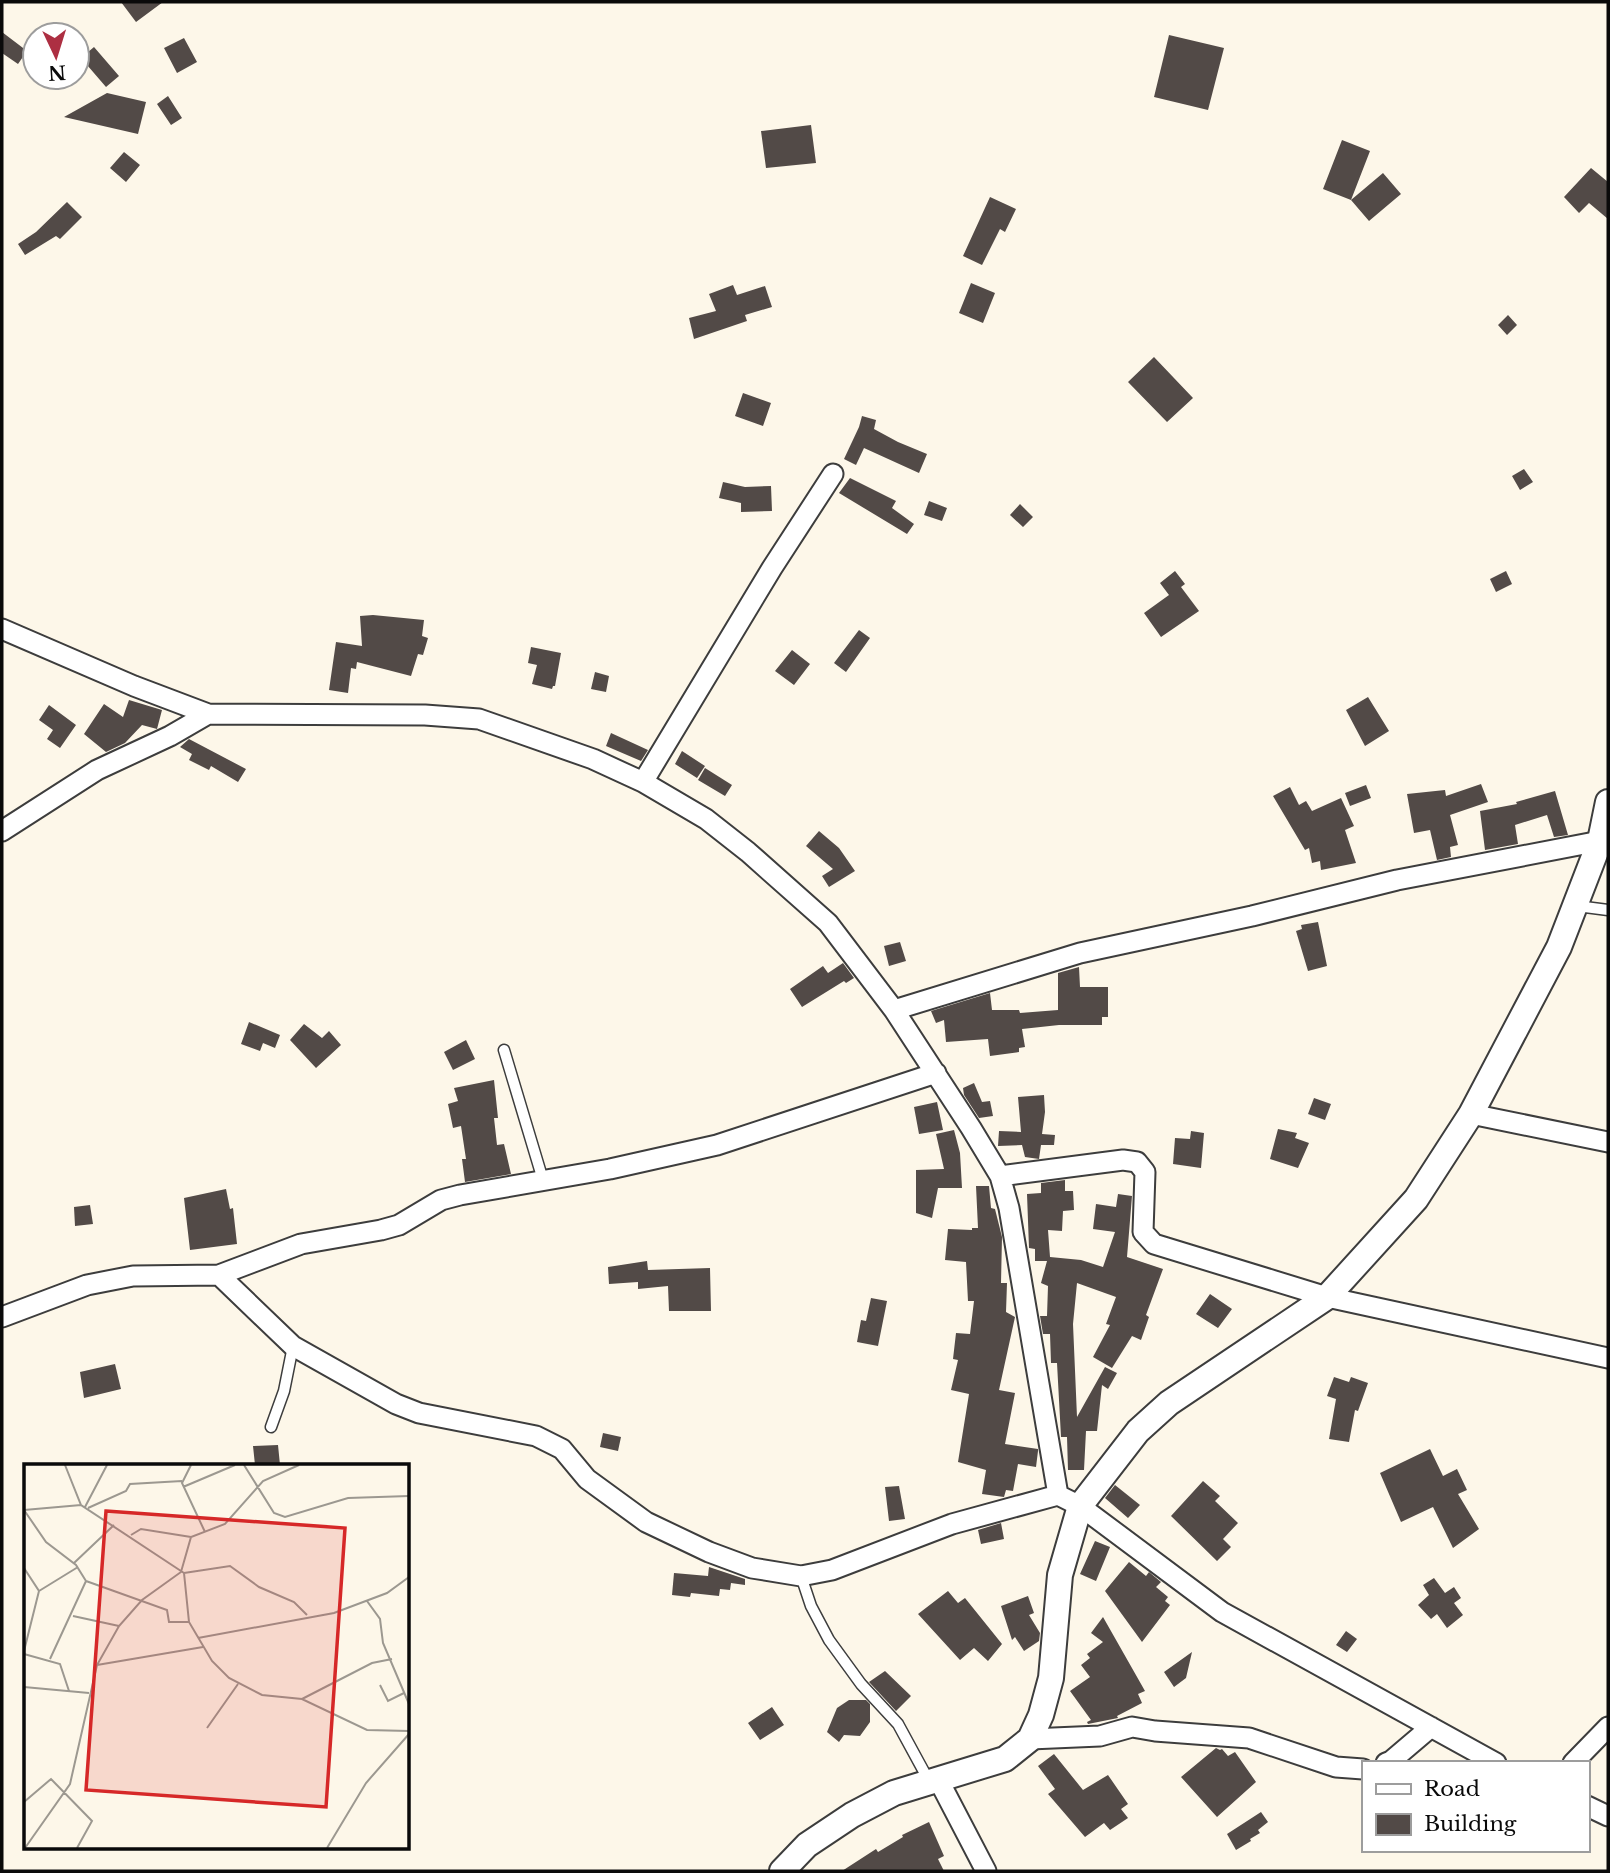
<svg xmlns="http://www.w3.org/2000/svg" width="1610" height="1873" font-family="'Libre Baskerville',serif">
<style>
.building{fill:#524a47}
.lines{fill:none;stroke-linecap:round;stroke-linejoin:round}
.service-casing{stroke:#3d3d3d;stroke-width:13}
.minor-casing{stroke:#3d3d3d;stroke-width:23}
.tertiary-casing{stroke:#3d3d3d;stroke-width:28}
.service{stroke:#fff;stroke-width:10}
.minor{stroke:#fff;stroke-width:19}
.tertiary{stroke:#fff;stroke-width:24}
.inset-road{fill:none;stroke:#9c9890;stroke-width:2}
.view{fill:#d62828;fill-opacity:0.15;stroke:#d62828;stroke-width:3.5}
.inset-edge{fill:none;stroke:#0a0a0a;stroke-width:3.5}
</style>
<rect width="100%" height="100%" fill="#fdf7e9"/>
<path class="building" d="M121,2H163L136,22Z
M2,32L27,51L18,64L2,53Z
M1169,35L1224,48L1208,110L1154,97Z
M184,38L197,62L177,73L164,48Z
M94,47L119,76L106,87L81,58Z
M107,93L146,102L138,134L64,117Z
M168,96L182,118L171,125L157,104Z
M811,125L816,163L766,168L761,131Z
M1342,140L1370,151L1351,200L1323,189Z
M124,152L140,165L126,182L110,168Z
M1591,168L1608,182V219L1589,203L1579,213L1564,197Z
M1383,173L1401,194L1369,221L1351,200Z
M990,197L1016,209L1005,232L1000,229L982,265L963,256Z
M67,202L82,217L60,239L56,236L25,255L18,244L36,232Z
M971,283L995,293L983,323L959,313Z
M733,285L737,295L765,286L772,307L745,315L747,321L694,339L689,318L716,311L709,294Z
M1508,315L1517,325L1507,335L1498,325Z
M1154,357L1193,398L1167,422L1128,382Z
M743,393L771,403L763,426L735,416Z
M862,416L876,420L874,429L898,442L927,454L919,473L864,448L856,465L844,459L859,427Z
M1524,469L1533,482L1520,490L1512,476Z
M850,478L896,501L892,508L914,524L907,534L839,493Z
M723,482L745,487L771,486L772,511L741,512V503L719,498Z
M929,501L947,508L942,521L924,515Z
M1020,504L1033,517L1023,527L1010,515Z
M1175,571L1185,584L1181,587L1199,611L1161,637L1144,613L1169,595L1160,583Z
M1506,571L1512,584L1496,592L1490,579Z
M373,615L424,620L422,636L428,638L423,655L418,654L411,676L357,662L356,669L351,668L348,693L329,690L336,642L362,646L360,616Z
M859,630L870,638L846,672L834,663Z
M531,647L561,653L555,686H553L552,689L532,684L537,665L528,663Z
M792,650L810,664L794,685L775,671Z
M595,672L609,676L606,692L591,689Z
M1368,697L1389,731L1365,746L1346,710Z
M129,700L162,710L157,729L142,725L125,743L106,752L84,734L104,704L123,717Z
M49,705L76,725L60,748L47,739L53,730L39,720Z
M611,733L648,750L641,761L606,746Z
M189,739L246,769L238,782L211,766L209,770L189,760L192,754L180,747Z
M682,751L705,766L697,778L675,764Z
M705,768L732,785L725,796L698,780Z
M1481,784L1488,802L1450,815L1458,845L1450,847L1451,857L1437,860L1430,830L1414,833L1407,794L1445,790L1446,796Z
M1366,785L1371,798L1350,806L1345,793Z
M1290,787L1299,805L1306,801L1312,811L1341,798L1354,826L1345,830L1356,863L1321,870L1320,861L1312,863L1309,848L1305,850L1273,796Z
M1555,791L1568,835L1554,837L1547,815L1515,825L1518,844L1485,850L1480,811L1517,804L1516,802Z
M819,831L839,848L855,871L829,887L822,876L833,869L806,846Z
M1318,922L1327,966L1308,971L1296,931L1302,929L1301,925Z
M900,942L906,961L889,966L884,946Z
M843,963L854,978L846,983L844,981L802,1007L790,989L823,966L828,973Z
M1079,967L1080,987H1108V1017H1102V1025H1059L1022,1029L1025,1047L1019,1048V1052L990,1056L988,1039L946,1042L944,1020L936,1023L931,1011L990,993L992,1010H1019L1020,1013L1058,1010V973Z
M249,1022L280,1035L275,1048L263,1043L260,1051L241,1044Z
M304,1024L322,1038L329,1031L341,1045L316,1068L290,1040Z
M466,1040L475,1059L453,1070L444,1052Z
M494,1080L498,1118H494L497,1145L504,1144L511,1174L465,1182L462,1159H466L461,1126L453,1128L448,1104L458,1101L454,1088Z
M974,1083L982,1102L990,1101L993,1116L979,1118L964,1095L963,1088Z
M1044,1095L1045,1112L1042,1134L1055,1135L1054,1145H1041L1039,1159L1025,1157L1022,1145L998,1146L999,1131L1021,1132L1018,1097Z
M1314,1098L1331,1104L1325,1120L1308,1114Z
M937,1102L943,1130L919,1134L914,1107Z
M1278,1129L1297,1133L1295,1138L1309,1143L1298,1168L1270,1159Z
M954,1130L960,1153L962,1188H938L932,1218L916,1213V1170L944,1169L936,1134Z
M1191,1131L1204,1133L1201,1168L1173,1164L1175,1138L1190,1139Z
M1065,1180V1191H1073L1074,1210L1063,1211L1062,1231L1048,1230L1050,1257L1081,1260L1103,1267L1115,1232L1093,1229L1096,1204L1116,1207L1118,1194L1132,1196L1127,1257L1163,1269L1146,1315L1149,1317L1141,1340L1132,1336L1112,1368L1093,1357L1110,1325L1106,1324L1116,1297L1077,1283L1073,1324L1077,1417L1105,1367L1117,1373L1108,1389L1102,1385L1097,1431H1086L1084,1470H1068L1067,1437H1061L1057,1363H1051L1050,1334H1043L1040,1316H1047L1048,1286L1041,1283L1047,1261H1035V1249L1029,1248L1027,1194L1041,1193V1183Z
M976,1186H989L991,1208L995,1209L1002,1237L1001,1283H1007L1006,1312L1015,1317L999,1390L1015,1393L1005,1444L1038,1449V1451L1036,1467L1018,1464L1013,1491L1006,1490L1004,1497L982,1494L986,1470L958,1462L969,1394L951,1390L958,1360L953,1359L956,1333L970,1334L974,1301H968L966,1262L945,1260L948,1229L972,1230V1228H978Z
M226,1189L230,1209L233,1208L237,1244L190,1250L184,1198Z
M90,1205L93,1224L75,1226L74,1207Z
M647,1261L648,1270L710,1268L711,1311H669L668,1286L638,1289V1282L609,1284L608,1267Z
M1210,1294L1232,1309L1218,1328L1196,1314Z
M871,1298L887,1301L878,1346L857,1342L861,1320L866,1321Z
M115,1364L121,1389L84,1398L80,1372Z
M1334,1377L1349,1382L1351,1377L1368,1383L1358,1411L1355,1410L1349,1442L1329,1439L1336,1399L1327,1396Z
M603,1433L621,1437L618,1451L600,1447Z
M278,1445L280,1465H255L253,1446Z
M1430,1449L1443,1476L1457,1469L1467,1490L1458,1494L1479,1529L1453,1548L1433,1507L1401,1522L1380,1473Z
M1203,1481L1220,1496L1215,1501L1238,1523L1223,1539L1231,1547L1217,1561L1171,1516Z
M1115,1485L1140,1505L1128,1518L1105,1498Z
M899,1486L905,1519L889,1521L885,1487Z
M1001,1523L1004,1539L981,1544L978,1530Z
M1095,1541L1110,1547L1096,1581L1080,1574Z
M1129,1562L1146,1576L1149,1572L1161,1582L1156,1587L1168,1597L1165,1601L1170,1605L1142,1642L1105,1591Z
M709,1567L745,1579V1585L731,1583L730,1590L720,1589L719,1596L691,1593L690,1597L672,1595L674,1573L708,1576Z
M1434,1578L1445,1593L1454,1587L1461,1598L1454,1603L1463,1615L1447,1628L1437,1614L1431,1619L1418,1605L1429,1595L1423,1585Z
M948,1591L958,1603L965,1598L1002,1644L988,1661L974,1648L960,1660L918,1614Z
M1028,1596L1034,1613L1029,1615L1040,1633L1039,1641L1024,1651L1015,1637L1012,1640L1001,1606Z
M1103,1617L1145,1691L1138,1694L1142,1703L1117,1716L1118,1718L1088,1724L1087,1722L1091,1720L1070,1691L1090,1677L1081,1665L1090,1658L1087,1654L1103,1642L1091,1633Z
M1346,1631L1357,1639L1347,1652L1336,1645Z
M1192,1652L1186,1678L1174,1687L1164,1672Z
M885,1671L911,1696L896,1711L869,1682Z
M849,1700H866L870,1704V1722L860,1736L844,1735L839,1742L827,1732L837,1708Z
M772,1707L784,1725L760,1740L748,1723Z
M1216,1748L1220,1750L1222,1749L1228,1756L1235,1752L1256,1782L1217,1817L1181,1777Z
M1054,1754L1083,1790L1108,1775L1128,1804L1121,1809L1128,1818L1110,1830L1104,1823L1085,1837L1048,1794L1055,1789L1038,1766Z
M1261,1812L1268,1822L1258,1830L1260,1833L1250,1839L1251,1841L1236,1850L1227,1834Z
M929,1822L944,1856L938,1859L944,1871H842L876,1849L878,1852L903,1837L902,1835Z"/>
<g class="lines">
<defs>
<path id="service" d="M1577,906L1608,910
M504,1050L543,1180
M271,1427L284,1391L293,1346
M801,1576L811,1606L829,1640L861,1684L898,1724L929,1781"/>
<path id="minor" d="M2,629L134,686L208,714L425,715L479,719L593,759L643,782L706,819L748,852L828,923L894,1010L971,1128L1000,1176L1009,1208L1058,1495L1080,1506L1222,1612L1496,1763
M643,782L772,568L833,474
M2,831L97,770L170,736L208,714
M894,1010L1080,953L1252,916L1397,880L1600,841
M1471,1114L1608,1142
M1000,1176L1123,1160L1137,1162L1145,1172L1143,1232L1154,1244L1327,1297L1608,1358
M219,1275L293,1346L396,1404L419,1413L536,1436L562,1449L587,1479L646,1522L709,1552L752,1568L801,1576L832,1570L952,1524L1058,1495
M2,1317L87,1285L133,1276L219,1275L301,1244L381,1230L399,1225L441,1200L460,1195L610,1169L717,1145L936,1073
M1030,1739L1100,1736L1132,1727L1155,1731L1249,1738L1336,1767L1363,1769
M1386,1763L1391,1761L1431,1727
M1573,1763L1608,1727
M938,1779L986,1871
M1587,1806L1608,1816"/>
<path id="tertiary" d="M782,1871L807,1845L852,1815L894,1793L1005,1759L1030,1739L1041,1715L1051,1678L1060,1575L1080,1506L1138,1431L1169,1403L1327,1297L1416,1199L1471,1114L1559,947L1600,841L1608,802"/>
</defs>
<use href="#service" class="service-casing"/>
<use href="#minor" class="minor-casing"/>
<use href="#tertiary" class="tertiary-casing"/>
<use href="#service" class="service"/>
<use href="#minor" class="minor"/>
<use href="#tertiary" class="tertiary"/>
</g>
<g transform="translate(24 1464)">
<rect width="385" height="385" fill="#fdf7e9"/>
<path class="inset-road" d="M41,1L57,41L160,109L165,158L188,197L205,214L238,231L278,235L343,266L385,267M167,1L158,19L181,68M220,1L250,49L261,53L324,34L385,32M159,23L211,1M61,43L83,1M64,44L102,27L106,20L158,17M0,46L22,78L52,101L62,117L26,195M0,46L57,41M107,71L117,65L167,73M50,99L90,61M0,104L15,127L0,187M160,109L206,102L235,123L270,138L283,151M62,117L143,146L145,158H165M15,127L54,103M343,137L356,155L359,179L385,240M49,152L95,162M174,174L310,149L363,129L385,113M0,190L36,200L45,227M73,201L179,183M356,221L364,237L380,229M0,223L65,229M278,235L348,199L368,195M183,264L214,220M0,338L27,315L68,357L53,384M1,384L46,320L73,201L95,162L118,136L157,108L167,73L201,60L239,17L275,1M303,384L342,319L385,270"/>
<path class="view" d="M82,47L321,64L302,343L62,326Z"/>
<rect width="385" height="385" class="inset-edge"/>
</g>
<rect width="1610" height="1873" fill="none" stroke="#0a0a0a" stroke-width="7"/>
<rect x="1362" y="1761" width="228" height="91" fill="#ffffff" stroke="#9d9d9d" stroke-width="2"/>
<rect x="1376" y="1784" width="35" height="10" fill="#ffffff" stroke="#9d9d9d" stroke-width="2"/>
<text x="1424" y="1796" font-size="21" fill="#0a0a0a">Road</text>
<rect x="1376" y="1814" width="35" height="21" fill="#524a47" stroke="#9d9d9d" stroke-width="2"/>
<text x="1424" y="1831" font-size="21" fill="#0a0a0a">Building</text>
<g transform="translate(56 56) rotate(176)"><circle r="33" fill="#ffffff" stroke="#9d9d9d" stroke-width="2"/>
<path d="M0-5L12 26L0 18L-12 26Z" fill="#ad2f42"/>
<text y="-10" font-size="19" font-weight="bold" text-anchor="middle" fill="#0a0a0a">N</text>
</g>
</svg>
